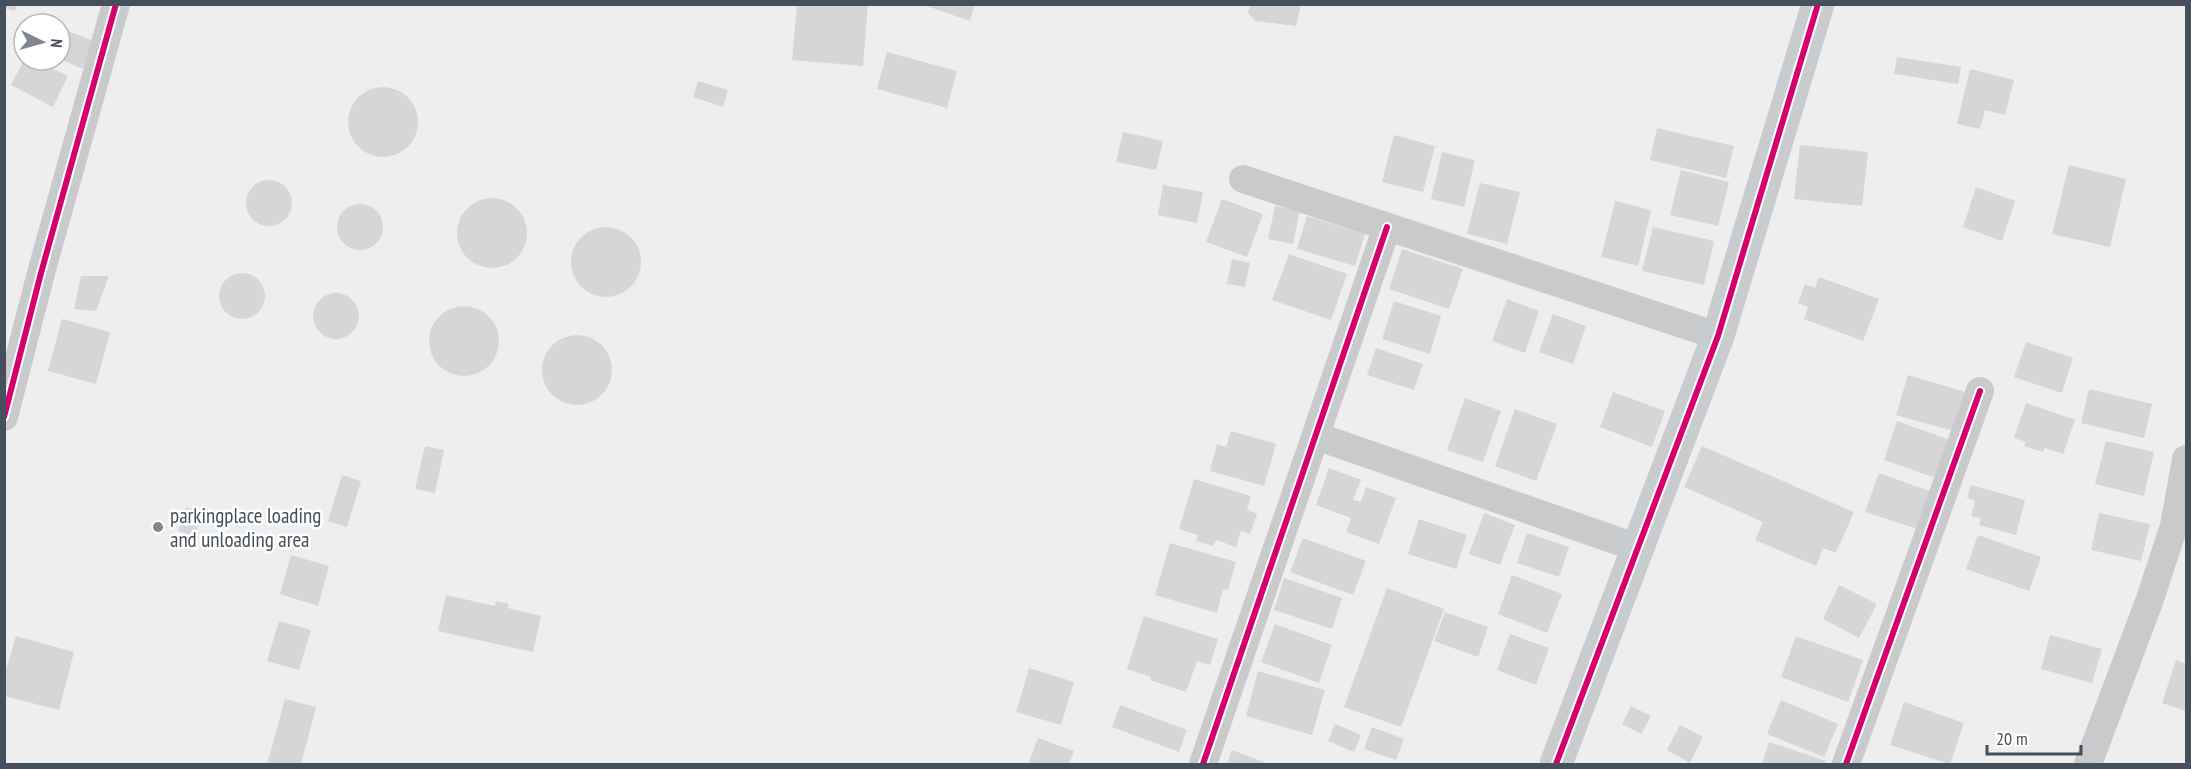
<svg xmlns="http://www.w3.org/2000/svg" width="2191" height="769" font-family="'PT Sans Narrow',sans-serif">
<style>
.building{fill:#d6d6d8}
.lines{fill:none;stroke-linecap:round;stroke-linejoin:round}
.street{stroke:#c8cacc;stroke-width:28}
.secondary{stroke:#c9cccf;stroke-width:33}
.cycleway-casing{stroke:#fff;stroke-width:10}
.cycleway{stroke:#d6006c;stroke-width:6}
.poi-dot{fill:#81878e;stroke:#fff;stroke-width:2}
.labels{text-anchor:middle;dominant-baseline:central;stroke-width:5;stroke-linejoin:round;paint-order:stroke}
.poi-label{font-size:21px;fill:#46505a;stroke:#fff;text-anchor:start}
</style>
<rect width="100%" height="100%" fill="#efeeee"/>
<path class="building" d="M4,4H17L15,11L4,8Z
M797,4H868L863,66L792,60Z
M921,4H975L970,21Z
M1250,4H1301L1296,26L1255,21L1248,13Z
M63,29L94,41L83,69L60,59V38Z
M887,52L957,71L947,108L877,89Z
M1897,57L1961,67L1958,84L1894,74Z
M24,60H36L68,76L53,107L11,85Z
M1970,69L2014,80L2005,115L1985,110L1980,129L1957,124Z
M698,81L728,90L723,107L693,97Z
M348 122a35 35 0 1 1 70 0a35 35 0 1 1-70 0Z
M1657,128L1734,146L1726,178L1650,160Z
M1123,132L1163,141L1156,170L1116,162Z
M1394,135L1435,146L1423,192L1382,182Z
M1800,145L1868,152L1862,206L1794,199Z
M1442,152L1475,160L1464,207L1431,199Z
M2069,165L2126,179L2110,247L2052,234Z
M1681,170L1729,182L1718,226L1670,215Z
M246 203a23 23 0 1 1 46 0a23 23 0 1 1-46 0Z
M1480,183L1520,192L1507,244L1467,234Z
M1163,185L1203,192L1197,223L1158,215Z
M1976,187L2015,201L2002,241L1963,227Z
M457 233a35 35 0 1 1 70 0a35 35 0 1 1-70 0Z
M1222,199L1263,214L1247,257L1206,242Z
M1615,201L1651,210L1638,266L1601,257Z
M337 227a23 23 0 1 1 46 0a23 23 0 1 1-46 0Z
M1275,206L1300,211L1293,244L1268,239Z
M1307,216L1365,234L1355,266L1297,249Z
M571 262a35 35 0 1 1 70 0a35 35 0 1 1-70 0Z
M1653,227L1714,241L1704,285L1642,271Z
M1402,249L1463,269L1449,309L1389,289Z
M1289,254L1347,274L1331,320L1272,300Z
M1232,259L1250,263L1245,287L1227,284Z
M219 296a23 23 0 1 1 46 0a23 23 0 1 1-46 0Z
M81,276H109L96,311L74,309Z
M1819,277L1879,299L1863,341L1804,319L1808,307L1798,303L1805,284L1815,288Z
M313 316a23 23 0 1 1 46 0a23 23 0 1 1-46 0Z
M1507,299L1539,311L1525,353L1492,341Z
M1394,301L1441,316L1430,354L1382,339Z
M429 341a35 35 0 1 1 70 0a35 35 0 1 1-70 0Z
M1553,314L1586,326L1573,364L1539,352Z
M62,319L110,332L96,384L48,371Z
M542 370a35 35 0 1 1 70 0a35 35 0 1 1-70 0Z
M2026,342L2073,358L2062,393L2014,377Z
M1376,348L1423,364L1414,390L1367,375Z
M1908,375L1965,392L1953,431L1896,415Z
M2089,389L2152,404L2144,438L2081,423Z
M1613,392L1665,411L1652,447L1600,427Z
M1465,398L1501,411L1483,462L1447,450Z
M2026,403L2075,420L2063,454L2045,448L2043,452L2024,446L2026,442L2014,438Z
M1515,409L1557,424L1536,481L1495,466Z
M1897,421L1950,440L1936,478L1884,460Z
M1231,431L1276,444L1264,486L1210,471L1217,444L1226,447Z
M2106,441L2154,452L2144,496L2095,484Z
M425,446L444,450L435,493L415,489Z
M1702,446L1854,512L1836,553L1823,548L1816,566L1755,540L1763,522L1684,487Z
M1329,468L1361,480L1353,500L1361,502L1366,487L1396,498L1379,544L1346,532L1351,518L1316,505Z
M1879,473L1932,492L1920,530L1865,512Z
M342,475L361,481L347,527L328,521Z
M1194,479L1251,496L1247,510L1257,514L1250,534L1241,531L1236,547L1216,540L1213,546L1196,541L1198,535L1179,529Z
M1971,485L2025,500L2016,535L1979,525L1981,518L1971,516L1975,501L1967,498Z
M186,507L203,513L194,537L178,531Z
M1484,513L1515,525L1500,565L1469,554Z
M2099,513L2150,524L2141,561L2091,550Z
M1419,519L1467,535L1456,569L1408,554Z
M1527,533L1569,547L1559,577L1517,563Z
M1978,535L2041,557L2029,591L1966,569Z
M1303,538L1366,561L1353,595L1290,572Z
M1170,543L1236,562L1228,590L1223,589L1217,613L1155,595Z
M291,555L329,566L318,606L280,594Z
M1512,575L1562,594L1547,633L1498,614Z
M1284,578L1342,598L1332,629L1274,610Z
M1839,585L1877,604L1859,638L1823,619Z
M1387,588L1444,609L1401,727L1344,707Z
M446,595L495,606L496,601L509,604L508,608L541,616L533,652L438,631Z
M1445,612L1488,627L1478,657L1434,641Z
M1144,616L1218,639L1210,665L1197,661L1186,692L1150,680L1151,677L1127,669Z
M279,621L311,630L299,670L267,661Z
M1275,624L1332,645L1319,683L1261,662Z
M1510,634L1549,648L1536,685L1497,670Z
M2050,635L2102,649L2092,683L2041,669Z
M16,636L74,652L59,710L4,696V677Z
M1796,636L1863,660L1848,702L1781,677Z
M2176,660L2186,664V711L2162,703Z
M1029,668L1074,682L1061,725L1016,712Z
M1258,671L1325,690L1312,735L1246,716Z
M285,699L316,707L301,764H267Z
M1781,700L1838,724L1824,757L1767,734Z
M1904,702L1964,723L1950,764L1890,745Z
M1120,705L1187,730L1179,752L1112,727Z
M1631,706L1651,716L1641,734L1622,724Z
M1335,724L1361,735L1354,752L1328,741Z
M1680,725L1703,737L1690,763L1667,750Z
M1372,727L1404,739L1396,760L1364,749Z
M1038,738L1074,751L1069,764H1028Z
M1769,742L1826,761L1825,764H1762Z
M1232,750L1269,764H1227Z"/>
<g class="lines">
<path class="street" d="M1243,179L1718,336
M4,417L41,273L116,4
M1316,436L1638,548
M1203,764L1387,227
M1846,764L1980,391
M2088,764L2149,602L2174,526L2186,459"/>
<path class="secondary" d="M1556,764L1718,336L1818,4"/>
<defs>
<path id="cycleway" d="M4,417L41,273L116,4
M1203,764L1387,227
M1556,764L1718,336L1818,4
M1846,764L1980,391"/>
</defs>
<use href="#cycleway" class="cycleway-casing"/>
<use href="#cycleway" class="cycleway"/>
</g>
<circle class="poi-dot" cx="158" cy="527" r="6"/>
<g class="labels">
<g class="poi-label">
<text x="170" y="515">parkingplace loading<tspan x="170" dy="24">and unloading area</tspan></text>
</g>
</g>
<rect width="2191" height="769" fill="none" stroke="#46505a" stroke-width="12"/>
<g transform="translate(42 42) rotate(95)"><circle r="28" fill="#ffffff" stroke="#b5b9bd" stroke-width="1.5"/>
<path d="M0-4.5L10 22L0 15L-10 22Z" fill="#81878e"/>
<text y="-9" font-size="16" font-weight="bold" text-anchor="middle" fill="#46505a">N</text>
</g>
<path d="M1987 745v9h94v-9" fill="none" stroke="#46505a" stroke-width="3"/>
<text x="1996" y="745" font-size="18" fill="#46505a" stroke="#ffffff" stroke-width="4.5" paint-order="stroke">20 m</text>
</svg>
